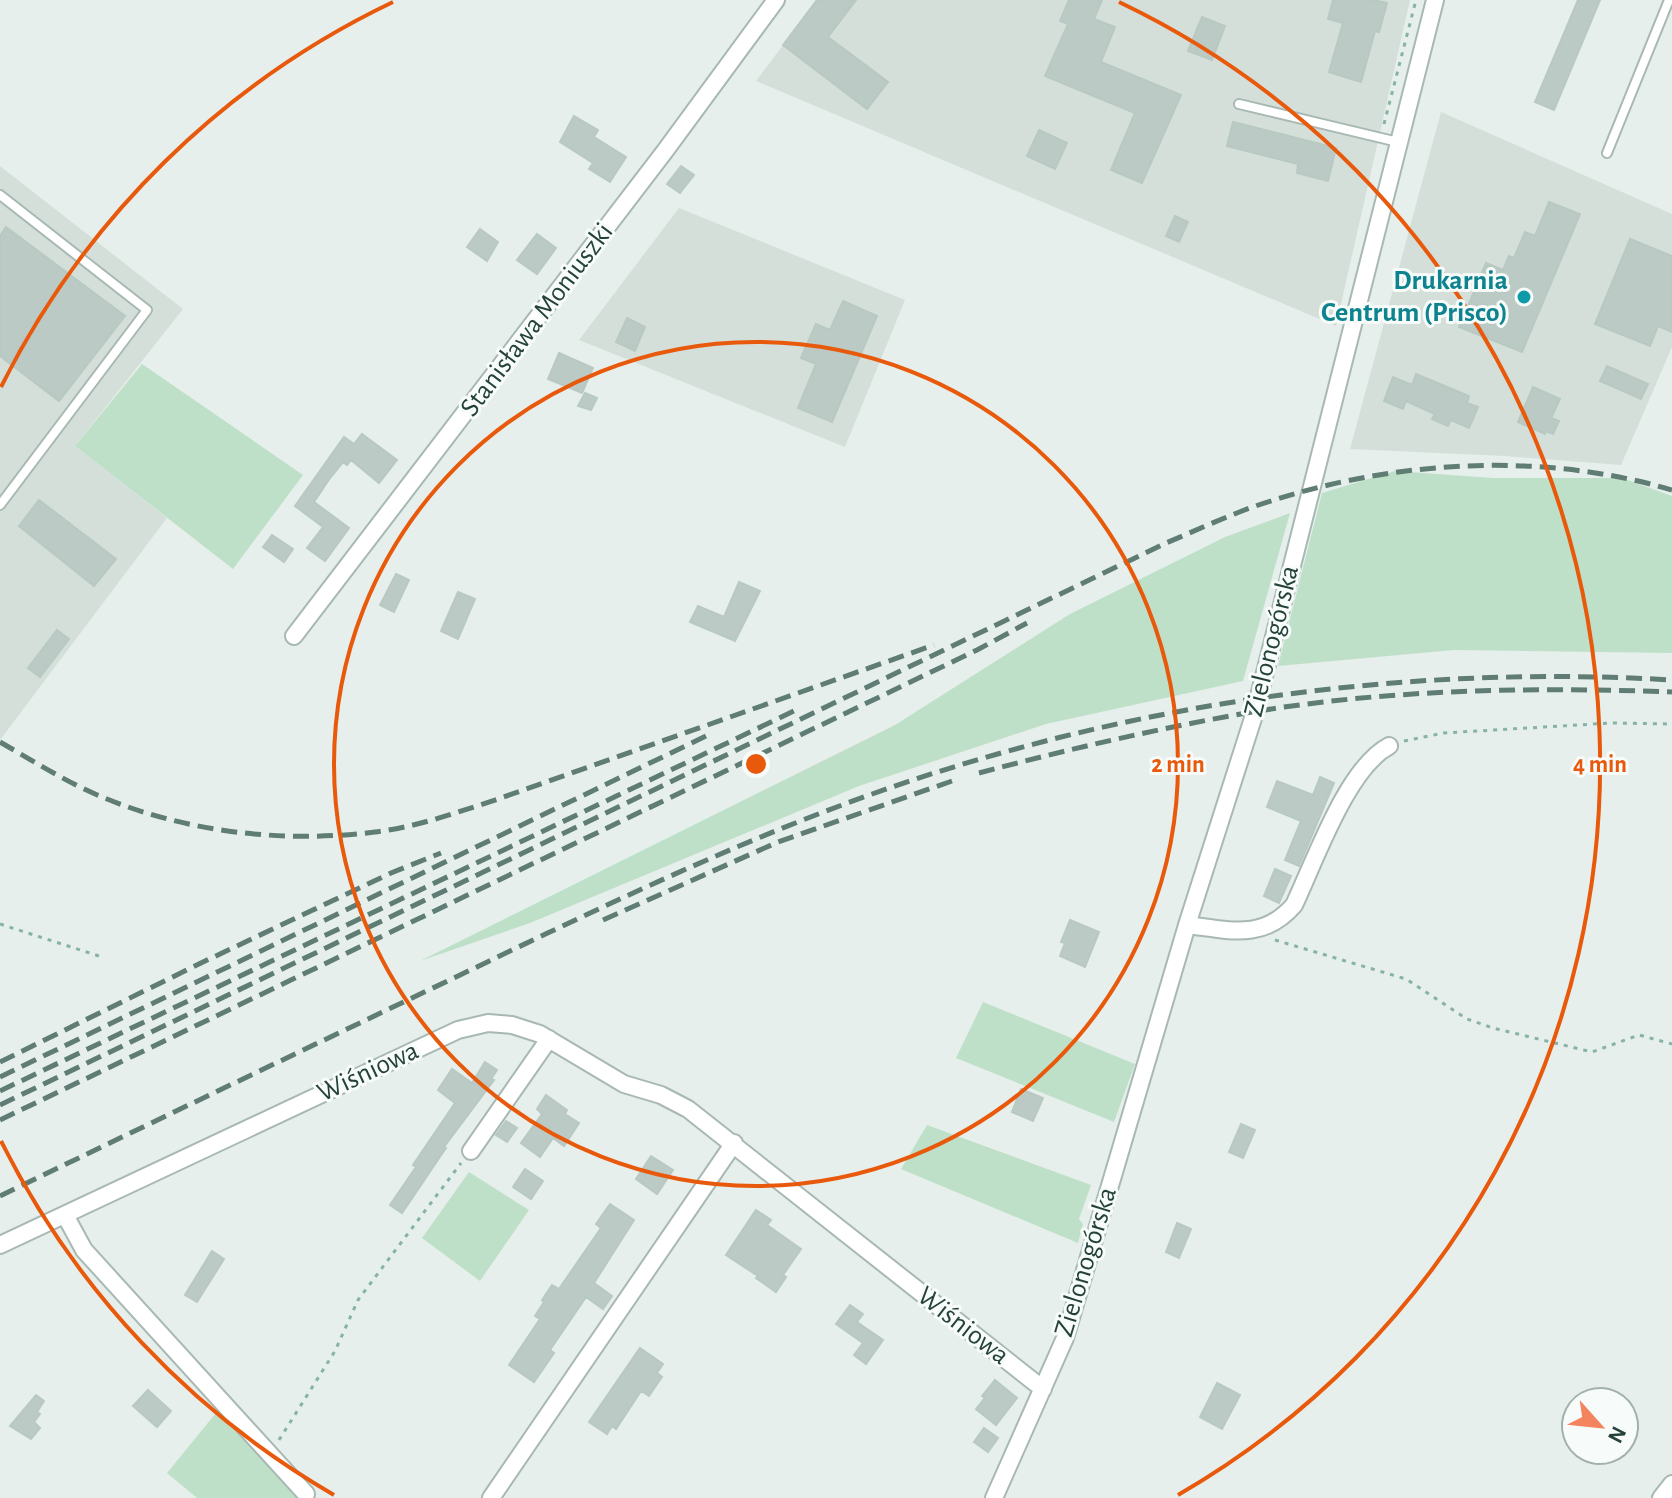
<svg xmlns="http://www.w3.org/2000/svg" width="1672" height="1498" font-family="'Alegreya Sans',sans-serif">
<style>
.built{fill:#d4dfda}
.green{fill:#bfe0c8}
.building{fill:#bbcac4;stroke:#b8c9c2;stroke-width:2}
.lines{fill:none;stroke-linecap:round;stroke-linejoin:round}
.service-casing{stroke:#a8b8b2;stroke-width:12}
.minor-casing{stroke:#a8b8b2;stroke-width:20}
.path{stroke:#86b3a5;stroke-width:3;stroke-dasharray:4 6;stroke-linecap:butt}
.service{stroke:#fff;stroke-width:8}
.minor{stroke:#fff;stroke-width:16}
.rail{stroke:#5f7d75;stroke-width:5;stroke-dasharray:16 8;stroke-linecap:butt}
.ring{fill:none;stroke:#e8590c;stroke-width:4}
.culture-dot{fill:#0f9aa8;stroke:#f7fbf9;stroke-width:3}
.labels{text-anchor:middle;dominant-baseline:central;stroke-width:6;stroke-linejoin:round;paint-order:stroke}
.culture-label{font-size:28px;font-weight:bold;fill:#0d838f;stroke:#f7fbf9;text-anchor:end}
.street-label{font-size:28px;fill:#24423a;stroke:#f7fbf9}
.centre{fill:#e8590c;stroke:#f7fbf9;stroke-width:4}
.ring-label{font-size:24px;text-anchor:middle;font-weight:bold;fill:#e8590c;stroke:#f7fbf9;stroke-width:6;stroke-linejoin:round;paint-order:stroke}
</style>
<rect width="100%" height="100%" fill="#e6efeb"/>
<path class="built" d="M817,0H1410L1336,326L756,81Z
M1441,112L1672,214V347L1621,465L1505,456L1350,449Z
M0,166L183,309L75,446L167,518L0,740Z
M679,208L905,300L845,447L579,340Z"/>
<path class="green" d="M142,364L303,475L233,569L75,446Z
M1395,471L1493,478H1622L1672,496V653L1454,650L1278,666L1322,493Z
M1290,513L1243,681L1046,724L859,786L530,923L420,961L895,725L1070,614L1225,537Z
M983,1002L1135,1064L1114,1122L956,1058Z
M927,1125L1091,1185L1079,1219L1083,1224L1078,1243L901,1169Z
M469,1172L529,1210L480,1281L422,1238Z
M220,1408L301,1498H197L167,1473Z"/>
<path class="building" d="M817,0H856L828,37L888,82L867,109L783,45Z
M1069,0H1102L1094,19L1115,27L1101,62L1181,95L1142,183L1111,170L1135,113L1045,76L1068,24L1060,21Z
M1333,0H1374L1387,3L1379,32L1375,31L1361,82L1329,72L1343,23L1328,19Z
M1578,0H1600L1554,110L1535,102Z
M1202,17L1225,26L1212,60L1188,51Z
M574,116L598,130L594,137L626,157L610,182L589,169L593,163L560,142Z
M1233,122L1336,148L1328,181L1297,173L1298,164L1227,146Z
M1039,130L1067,143L1055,169L1027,156Z
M681,166L694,175L680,193L667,184Z
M1549,202L1580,214L1522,352L1459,327L1486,263L1503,270L1509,256L1514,258L1525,232L1535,236Z
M1175,216L1188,222L1179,242L1166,236Z
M6,227L125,316L59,401L0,356V236Z
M480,229L498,242L487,261L467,247Z
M537,234L556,248L537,274L517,260Z
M1630,239L1672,256V332L1658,326L1650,346L1595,324Z
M843,301L877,316L832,422L798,408L816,364L801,358L816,324L830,330Z
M627,318L645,327L635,351L616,342Z
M559,353L593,368L582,393L548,379Z
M1607,366L1648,384L1641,399L1600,381Z
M1416,374L1469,396L1467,403L1478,407L1469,428L1451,420L1448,426L1432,419L1435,414L1406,401L1403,409L1384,401L1393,377L1412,385Z
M1533,387L1560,399L1551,418L1559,421L1553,434L1546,431L1545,434L1518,422Z
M585,393L597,398L591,410L578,406Z
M362,434L397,460L379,483L351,460L347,465L343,462L330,478L314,502L349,528L325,561L307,548L323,527L295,506L344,437L354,444Z
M39,500L116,559L94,586L19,526Z
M272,535L293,549L284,562L263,547Z
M396,574L409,580L394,612L380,605Z
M739,582L760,591L735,641L690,622L698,606L724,617Z
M458,592L475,599L458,639L441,631Z
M57,630L69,639L40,677L28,668Z
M1320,777L1334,783L1299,866L1285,860L1301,821L1267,807L1277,781L1313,795Z
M1275,869L1291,876L1279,903L1264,896Z
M1070,920L1099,932L1085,967L1060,956L1065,943L1061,942Z
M485,1062L497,1070L491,1079L494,1080L444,1147L446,1148L402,1213L390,1205L416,1167L413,1165L455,1103L438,1090L452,1069L472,1083Z
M1021,1089L1043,1098L1033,1121L1012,1112Z
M546,1095L567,1110L565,1114L579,1123L564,1146L553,1138L540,1157L521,1143L542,1114L537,1109Z
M506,1121L517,1128L507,1142L496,1135Z
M1241,1124L1255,1130L1243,1158L1229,1152Z
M651,1156L673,1170L657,1194L636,1179Z
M525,1169L543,1181L531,1199L513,1187Z
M610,1204L634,1220L594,1283L612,1296L603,1309L586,1297L550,1350L554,1353L534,1382L509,1365L540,1319L535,1316L544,1302L542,1300L552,1285L559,1289L601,1228L596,1224Z
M756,1210L771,1220L767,1225L801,1249L783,1275L786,1277L776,1292L756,1278L758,1276L726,1255Z
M1177,1223L1191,1229L1179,1258L1166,1252Z
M212,1251L224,1259L197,1302L185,1295Z
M850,1305L863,1314L857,1322L883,1340L866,1364L854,1355L863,1343L836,1324Z
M640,1348L663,1364L657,1373L662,1377L649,1396L641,1391L616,1429L612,1426L607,1434L589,1422Z
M995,1380L1017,1398L996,1425L976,1409L985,1398L982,1396Z
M1217,1383L1240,1395L1222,1429L1200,1417Z
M148,1390L171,1411L157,1427L133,1406Z
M36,1395L44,1401L37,1412L40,1414L34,1422L40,1428L31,1439L10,1426Z
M984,1428L998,1438L988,1452L974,1442Z"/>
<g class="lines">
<defs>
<path id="service" d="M1239,104L1398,142
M1607,153L1669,0
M0,195L147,310L0,505"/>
<path id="minor" d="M294,636L665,151L776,0
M1187,925C1229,930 1263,941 1294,905C1315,861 1347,768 1389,746
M471,1151L549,1039
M65,1215L84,1250L306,1494
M0,1245L458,1030L488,1023L512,1025L540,1034L624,1084L661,1095L688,1109L1043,1389
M491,1498L734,1143
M994,1498L1065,1338L1187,925L1255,712L1435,0
M1661,1498L1672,1484"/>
</defs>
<use href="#service" class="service-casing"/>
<use href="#minor" class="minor-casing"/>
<path class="path" d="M1384,124L1416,0
M1404,741L1444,733L1611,723L1672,724
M0,924L102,957
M1275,940L1406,979L1467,1019L1493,1028L1592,1052L1639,1035L1672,1044
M279,1440L335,1351L358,1300L461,1163"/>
<use href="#service" class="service"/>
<use href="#minor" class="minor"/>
<path class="rail" d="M0,742C35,762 69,784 107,799C191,833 285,843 375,832C417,827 458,812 498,799L934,645
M979,773C1069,749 1160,728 1252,712C1391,689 1532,687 1672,692
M603,920L778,842L952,781
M0,1062L201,963L391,873L441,853
M0,1077L706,736
M0,1091L794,711
M0,1105L1166,543C1202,528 1237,511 1274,500C1400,460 1544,452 1672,490
M0,1120L977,650L1027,623
M0,1196C153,1122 305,1049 458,976C608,904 758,831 916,779C1158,699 1418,665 1672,680"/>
</g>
<g class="ring">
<circle cx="756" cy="764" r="422"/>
<path d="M334 1495A844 844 0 0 1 1 1141M1 387A844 844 0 0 1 393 2M1119 2A844 844 0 0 1 1178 1495"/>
</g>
<circle class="culture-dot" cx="1524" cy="297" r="8"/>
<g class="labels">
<g class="culture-label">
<text x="1508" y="281">Drukarnia<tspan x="1508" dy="32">Centrum (Prisco)</tspan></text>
</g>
<g class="street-label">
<text transform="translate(537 320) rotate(-53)">Stanisława Moniuszki</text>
<text transform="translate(1272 641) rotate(-76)">Zielonogórska</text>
<text transform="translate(368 1072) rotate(-25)">Wiśniowa</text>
<text transform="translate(1086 1262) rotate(-73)">Zielonogórska</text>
<text transform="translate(963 1326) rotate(38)">Wiśniowa</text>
</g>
</g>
<circle cx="756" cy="764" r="12" class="centre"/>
<g class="ring-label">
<text x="1178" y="772">2 min</text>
<text x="1600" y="772">4 min</text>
</g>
<g transform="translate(1600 1426) rotate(117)"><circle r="38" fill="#f7fbf9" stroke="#a3b1ad" stroke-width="2"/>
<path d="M0-6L14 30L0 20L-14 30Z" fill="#f4845f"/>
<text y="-12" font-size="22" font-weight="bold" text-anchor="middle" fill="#24423a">N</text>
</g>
</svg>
